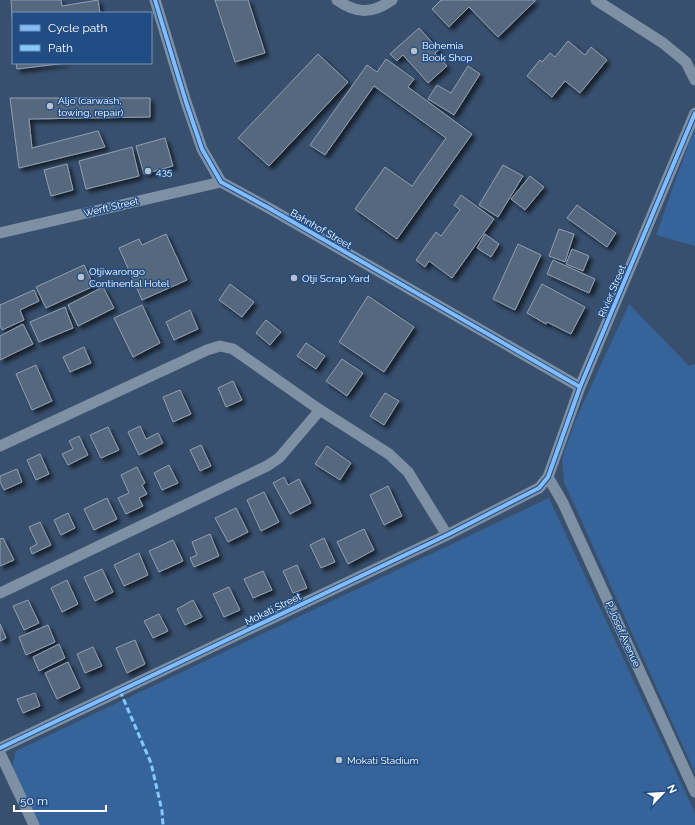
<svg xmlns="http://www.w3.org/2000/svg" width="695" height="825" font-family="Raleway,sans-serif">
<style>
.green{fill:#36649a}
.building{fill:#54677e;stroke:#92a0b2;filter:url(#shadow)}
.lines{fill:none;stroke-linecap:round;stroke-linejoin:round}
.minor{stroke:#7e90a4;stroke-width:11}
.quiet{stroke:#80caff;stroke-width:3;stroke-dasharray:6 3;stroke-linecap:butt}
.cycleway-casing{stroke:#224d84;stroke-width:6}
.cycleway{stroke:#80bcff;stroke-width:4}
.poi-dot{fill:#b9c2cc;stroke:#224d84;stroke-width:1.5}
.labels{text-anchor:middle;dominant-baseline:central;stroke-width:3;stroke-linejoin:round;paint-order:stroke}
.poi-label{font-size:10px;fill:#fff;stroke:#224d84;text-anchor:start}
.street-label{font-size:10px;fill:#fff;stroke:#224d84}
</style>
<defs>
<filter id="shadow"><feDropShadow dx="3.5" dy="3.5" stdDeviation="2" flood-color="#0009"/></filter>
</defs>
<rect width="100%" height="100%" fill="#38506e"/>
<path class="green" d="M695,126V246L656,235Z
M629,304L689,366L695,364V773L564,482L562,459L576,419Z
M549,498L695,813V825H39L12,767L16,751Z"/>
<path class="building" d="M11,0H61L62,6L98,0L100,13H13V27Z
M215,0H248L265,53L235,62Z
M441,0H535V1L498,37L469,7L449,27L432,9Z
M419,28L439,50L435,53L447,66L428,83L403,55L397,61L390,54Z
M568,41L585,55L591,47L607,60L580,93L565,81L552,97L527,76L540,60L542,62L550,53L555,57Z
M318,54L348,82L269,166L238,138Z
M386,59L414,79L408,87L472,134L397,239L355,209L385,167L412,186L446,138L374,86L325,155L310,145L367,65L377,72Z
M16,63H66L17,69Z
M468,66L480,74L454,115L428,99L437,85L451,93Z
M10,98H150V117L29,119L32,148L98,131L105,147L19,168Z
M165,138L173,166L144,174L136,146Z
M132,147L139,176L86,189L79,161Z
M67,164L73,190L51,196L44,170Z
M503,165L523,176L498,217L479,205Z
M530,176L544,187L525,210L511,199Z
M461,195L494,219L452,278L429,261L425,267L416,260L436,232L441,236L460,210L454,205Z
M577,205L616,233L607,247L567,218Z
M559,229L574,234L565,262L549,256Z
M166,234L187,280L142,300L119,248L139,239L142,245Z
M485,234L499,244L491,257L477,248Z
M518,244L541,255L515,310L493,299Z
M572,249L589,256L583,271L566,264Z
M553,260L595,279L589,293L547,274Z
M84,265L94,286L46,308L36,287Z
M230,284L254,302L242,317L219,300Z
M542,284L585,307L571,334L547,322L546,324L527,313Z
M103,287L114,308L78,326L68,305Z
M34,290L39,301L20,310L24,320L2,330L0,325V305Z
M368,296L414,327L384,372L339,342Z
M142,305L160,343L133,357L114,318Z
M65,307L73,328L39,342L30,322Z
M190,310L198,329L174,340L166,322Z
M266,320L281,332L270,345L256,333Z
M23,324L33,344L0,360V336Z
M306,343L325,356L316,369L297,356Z
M84,347L91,363L70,372L63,357Z
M342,359L363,373L347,396L326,381Z
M36,365L52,401L32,410L16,374Z
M233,381L242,400L226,407L218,388Z
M180,390L191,414L173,422L163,397Z
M385,393L399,401L384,425L370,416Z
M140,426L146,439L158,433L163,443L139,455L128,432Z
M108,427L119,450L101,458L90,435Z
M79,436L88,455L68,465L62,454L73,449L69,441Z
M201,445L211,466L200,471L190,450Z
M327,446L351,463L340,480L315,464Z
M40,454L49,474L36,480L27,460Z
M169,465L178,483L162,490L154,473Z
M137,467L145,483L142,485L147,494L139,498L143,506L126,514L118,498L129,493L121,475Z
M17,469L22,482L4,490L0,482V476Z
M284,477L288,485L299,479L311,503L290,514L273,483Z
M388,486L402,516L384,525L370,495Z
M264,492L279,522L261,531L247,500Z
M107,498L117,519L94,530L84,509Z
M236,508L248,532L228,542L215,518Z
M68,513L75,528L61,535L54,520Z
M40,522L51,545L32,554L30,548L37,544L29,527Z
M364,529L374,550L348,564L337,542Z
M210,534L219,556L194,567L190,558L197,555L192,542Z
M3,538L14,560L0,566V539Z
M324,538L335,562L321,568L310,545Z
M173,540L183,561L159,572L149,551Z
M139,553L148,575L124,586L114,565Z
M297,565L307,588L293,593L283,571Z
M102,569L113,592L95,601L84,577Z
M263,571L272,590L253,598L244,579Z
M67,580L78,604L62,612L51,588Z
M229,587L240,610L224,617L213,594Z
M28,600L39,623L24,630L13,606Z
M193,600L202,617L185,625L177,609Z
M159,614L168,631L153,638L144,621Z
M0,624L6,638L0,641Z
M48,625L55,642L26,655L19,637Z
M135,640L145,664L127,673L116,648Z
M59,644L65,658L39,671L33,657Z
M93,647L102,666L85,673L77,654Z
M68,662L80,688L57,699L45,673Z
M35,693L40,706L23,713L17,699Z"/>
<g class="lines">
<path class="minor" d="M155,0L186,102L202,149L221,182L267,207L580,387
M337,0C357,14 372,14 392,0
M596,0L663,43L686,62L695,80
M0,233L221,182
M0,446L207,350L220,346L233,349L320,410L389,454L408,472L447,535
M548,477L563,503L695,792
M0,593L267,466L279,458L320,410
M0,748L447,535L539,488L548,477L580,387L695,113
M0,753L34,825"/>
<path class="quiet" d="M120,691L151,763L162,811L163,825"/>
<defs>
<path id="cycleway" d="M155,0L186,102L202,149L221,182L267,207L580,387
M0,748L447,535L539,488L548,477L580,387L695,113"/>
</defs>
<use href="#cycleway" class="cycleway-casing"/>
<use href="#cycleway" class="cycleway"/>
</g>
<g class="poi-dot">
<circle cx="414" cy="51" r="4"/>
<circle cx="50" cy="106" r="4"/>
<circle cx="148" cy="171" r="4"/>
<circle cx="81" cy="277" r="4"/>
<circle cx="294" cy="278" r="4"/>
<circle cx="339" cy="760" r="4"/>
</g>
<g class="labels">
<g class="poi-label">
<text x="422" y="45">Bohemia<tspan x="422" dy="12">Book Shop</tspan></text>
<text x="58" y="100">Aljo (carwash,<tspan x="58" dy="12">towing, repair)</tspan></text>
<text x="156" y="171">435</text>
<text x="89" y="271">Otjiwarongo<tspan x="89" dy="12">Continental Hotel</tspan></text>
<text x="302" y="278">Otji Scrap Yard</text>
<text x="347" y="760">Mokati Stadium</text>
</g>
<g class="street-label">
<text transform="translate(111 207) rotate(-13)">Werft Street</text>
<text transform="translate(321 229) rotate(30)">Bahnhof Street</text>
<text transform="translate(612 291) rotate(-67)">Rivier Street</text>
<text transform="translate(273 609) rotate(-26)">Mokati Street</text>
<text transform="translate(623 634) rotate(66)">P. Josef Avenue</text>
</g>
</g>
<rect x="12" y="12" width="140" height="52" fill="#224d84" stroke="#7a94b5"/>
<rect x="20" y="25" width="20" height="6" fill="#80bcff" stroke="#7a94b5"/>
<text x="48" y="32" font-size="12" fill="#ffffff">Cycle path</text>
<rect x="20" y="45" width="20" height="6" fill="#80caff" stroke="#7a94b5"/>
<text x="48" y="52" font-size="12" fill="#ffffff">Path</text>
<g transform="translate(663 793) rotate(65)" stroke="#224d84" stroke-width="3" paint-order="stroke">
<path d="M0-3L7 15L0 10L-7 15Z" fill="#ffffff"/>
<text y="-6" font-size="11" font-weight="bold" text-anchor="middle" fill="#ffffff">N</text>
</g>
<path d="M14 805v6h92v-6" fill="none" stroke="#ffffff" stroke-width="2"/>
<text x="20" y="805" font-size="12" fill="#ffffff" stroke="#224d84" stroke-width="3" paint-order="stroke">50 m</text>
</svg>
